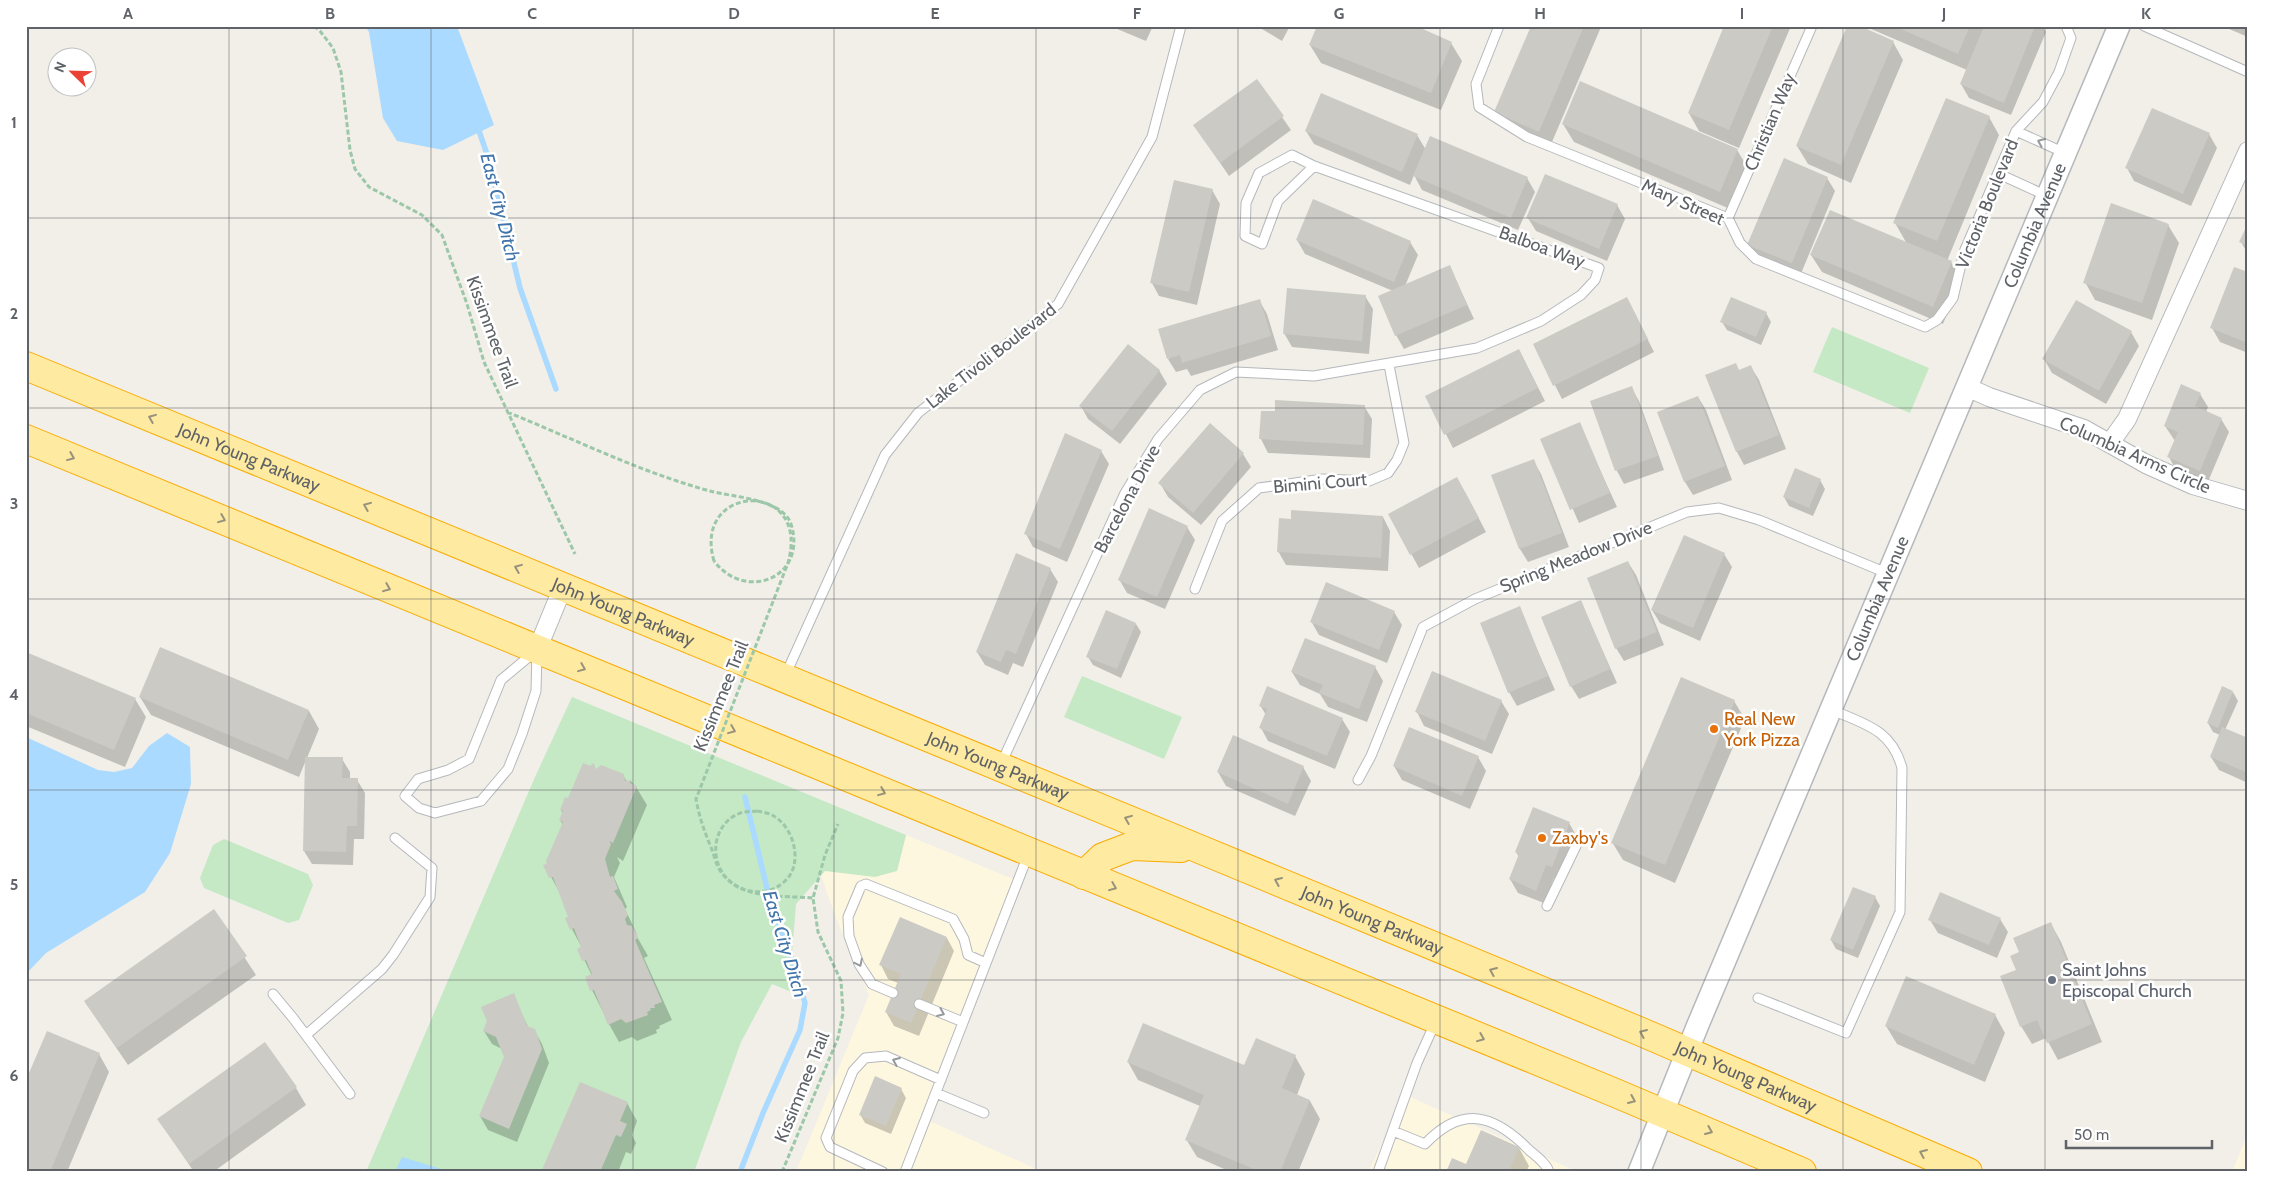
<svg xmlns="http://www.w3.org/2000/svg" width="2274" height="1198" font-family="Cabin,sans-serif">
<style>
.commercial{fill:#fef7e0}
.green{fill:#c5e8c5}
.water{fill:#aadaff}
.shadow{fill:#0003}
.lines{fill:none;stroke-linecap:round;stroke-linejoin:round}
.stream{stroke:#aadaff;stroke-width:5.5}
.building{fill:#cccac5}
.service-casing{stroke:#b5b8bc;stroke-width:11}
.minor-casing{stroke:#b5b8bc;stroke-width:20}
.tertiary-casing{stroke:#b5b8bc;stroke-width:24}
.trunk-casing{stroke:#f9ab00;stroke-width:30}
.path{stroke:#9cc7a9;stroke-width:3;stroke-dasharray:5 2.5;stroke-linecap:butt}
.service{stroke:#fff;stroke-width:9}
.minor{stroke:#fff;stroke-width:18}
.tertiary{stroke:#fff;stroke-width:21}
.trunk{stroke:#feeaa1;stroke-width:28}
.path-bridge{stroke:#9cc7a9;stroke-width:3;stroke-dasharray:5 2.5;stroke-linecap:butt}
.oneway{stroke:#979a9d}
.oneway2{stroke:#97927c}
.grid{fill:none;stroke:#5f6368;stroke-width:1;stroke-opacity:0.55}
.food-dot{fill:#e8710a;stroke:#fff;stroke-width:2}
.worship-dot{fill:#6b7280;stroke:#fff;stroke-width:2}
.labels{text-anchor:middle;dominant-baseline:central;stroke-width:5;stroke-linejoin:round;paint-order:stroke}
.street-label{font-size:18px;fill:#5f6368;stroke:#fff}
.food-label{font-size:18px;fill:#c56008;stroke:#fff;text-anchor:start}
.worship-label{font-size:18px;fill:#5b616d;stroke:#fff;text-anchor:start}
.water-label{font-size:19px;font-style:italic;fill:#4174aa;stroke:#fff}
.neatline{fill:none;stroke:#5f6368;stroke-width:2}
.grid-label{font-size:16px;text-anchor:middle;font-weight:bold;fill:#5f6368}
</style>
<rect width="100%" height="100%" fill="#f1efe8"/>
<path class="commercial" d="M906,835L1018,881L925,1119L1043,1172H796L869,995L836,918L821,875L825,871H897Z
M1406,1095L1578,1172H1368Z
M2248,1133V1172H2232Z"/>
<path class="green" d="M1832,327L1929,368L1910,413L1813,372Z
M1082,676L1182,717L1164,759L1064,717Z
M572,697L906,835L897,871L875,877L825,871L796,904L792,954L800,985L789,991L772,984L741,1042L694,1172H366L535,777Z
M224,839L308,874L313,885L299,920L288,923L204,888L200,878L213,845Z"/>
<path class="water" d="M365,26H457L494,125L443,150L397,141L383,118L369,32Z
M167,733L190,747L191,784L170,853L145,892L46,953L26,974V737L98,770L114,772L132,768L149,746Z
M402,1157L451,1172H395Z"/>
<path class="shadow" d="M1110,26H1153L1146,41Z
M1257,26H1290L1282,41Z
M1318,26H1391L1392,29L1451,43L1462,61L1441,110L1321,63L1310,45Z
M1532,26L1601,27L1549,149L1505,130L1495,112Z
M1726,26H1791L1739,148L1699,131L1689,113Z
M1864,26H2042L2046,32L2011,115L1969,98L1961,84L1967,70Z
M2222,26H2248V37Z
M1893,42L1903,60L1851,183L1808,164L1797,146Z
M1257,81L1291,130L1229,176L1195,126Z
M1989,117L1999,135L1947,261L1951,262L1961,280L1943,324L1822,272L1811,255L1907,244L1895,223Z
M1563,124L1737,150L1748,168L1730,209L1574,142Z
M1306,131L1417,135L1426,150L1527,178L1535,192L1518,230L1422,190L1414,175L1410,185L1314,144Z
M2209,134L2217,148L2191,206L2134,181L2127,168Z
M1827,178L1835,191L1800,276L1757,258L1749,244Z
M1212,190L1220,204L1197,305L1159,296L1152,283Z
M1617,205L1625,219L1607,261L1536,231L1528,218Z
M2168,225L2179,243L2152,320L2095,300L2085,282Z
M2248,226V254L2241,242Z
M1297,240L1410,242L1418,255L1405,286L1450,267L1474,319L1404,349L1396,335L1393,291L1305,254Z
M2248,274V353L2220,342L2212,328Z
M1365,296L1373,309L1369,354L1292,347L1284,333Z
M1259,300L1267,314L1278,350L1191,376L1187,369L1176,372L1168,359Z
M2076,301L2131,332L2139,346L2106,404L2052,373L2044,359Z
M1634,312L1654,352L1562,399L1534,344Z
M1766,313L1771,322L1761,345L1727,330L1722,322Z
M1519,350L1545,401L1453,448L1427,397Z
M1751,367L1759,380L1786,449L1744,465L1737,452L1707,375L1740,372Z
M1159,370L1167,384L1120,444L1088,419L1081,406Z
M1631,387L1639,401L1664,470L1624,484L1617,471L1592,402Z
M2200,394L2208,407L2206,412L2221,419L2229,432L2207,484L2176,470L2169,457L2175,441L2165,426Z
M1698,397L1706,410L1732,480L1693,495L1685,482L1658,413Z
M1364,406L1372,419L1370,458L1268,453L1261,439L1262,412Z
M1579,424L1617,507L1579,523L1542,440Z
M1210,425L1243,454L1251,467L1201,525L1168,497L1160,483Z
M1101,451L1109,464L1067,562L1033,547L1026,534Z
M1533,460L1541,474L1569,547L1528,562L1520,549L1493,476Z
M1820,480L1825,489L1813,516L1789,506L1784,497Z
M1465,492L1486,532L1419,568L1390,515Z
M1383,517L1390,531L1388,571L1286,565L1278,551Z
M1187,527L1195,540L1165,609L1127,593L1119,579Z
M1724,554L1732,567L1700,641L1660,623L1652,610Z
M1628,562L1636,575L1664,645L1624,661L1616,648Z
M1050,569L1058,582L1023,667L1013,663L1008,675L985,665L977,652Z
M1581,602L1617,683L1579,699L1571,686Z
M1519,608L1555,690L1517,706L1509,692Z
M1394,612L1402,625L1387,663L1319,635L1311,621Z
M1136,624L1141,632L1121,678L1093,665L1088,657Z
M26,653L135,699L146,717L125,767L26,726Z
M1375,667L1383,681L1367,722L1328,707L1320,694L1300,685L1292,672Z
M2233,692L2238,701L2225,730L2248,739V783L2219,770L2211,757L2220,735L2213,732L2208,723Z
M140,697L309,711L319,729L307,758L342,759L350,772V780H357L365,793L364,839H354L353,865L312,864L304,851L306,760L299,777L151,715Z
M1501,701L1509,714L1492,754L1424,726L1417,712Z
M1734,701L1745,719L1675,883L1623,860L1612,842Z
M1260,705L1342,719L1350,732L1335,769L1268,741L1261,728L1266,715Z
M1410,728L1478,757L1486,771L1470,809L1402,780L1394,766Z
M594,766L596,770L623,775L627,782L631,781L636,787L647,805L623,861L617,857L620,863L614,877L627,907L625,909L637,934L636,935L648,956L644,958L672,1020L659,1026L660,1028L656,1030L657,1033L637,1041L632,1037L619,1042L609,1024L586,978L592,976L579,949L582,948L566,918L570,917L561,895L545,866L549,864L563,825L560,820L563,814L561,810Z
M1303,767L1311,781L1295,816L1226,786L1218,772Z
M1569,823L1577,837L1559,880L1554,878L1544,903L1518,893L1510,879L1519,857L1516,852Z
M1875,897L1880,906L1858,958L1836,949L1831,940Z
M214,911L256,975L128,1065L85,1002Z
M2000,919L2008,932L1997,958L1938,933L1930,920Z
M2051,924L2061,942L2102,1042L2058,1060L2046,1038L2032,1044L2021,1026L2017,970L2020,953Z
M947,938L954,951L919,1036L894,1026L886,1012L898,983L888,979L881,965Z
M513,995L529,1029L534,1030L542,1044L549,1063L517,1142L488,1130L480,1116L505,1057L502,1049L492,1044L484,1031Z
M1995,1015L2005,1033L1985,1082L1897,1044L1886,1026Z
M99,1054L109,1072L67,1172H26Z
M1295,1056L1305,1074L1297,1095L1310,1101L1320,1119L1298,1172H1231L1197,1157L1186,1139L1200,1106L1138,1080L1128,1062L1245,1067Z
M296,1088L306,1105L213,1172H194L159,1120Z
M901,1089L906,1098L891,1134L865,1123L860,1114Z
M627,1103L637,1121L632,1135L636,1143L631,1154L626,1152L618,1172H543Z
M1519,1148L1529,1166L1526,1172H1447Z"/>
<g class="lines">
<path class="stream" d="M477,125L490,163L520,288L556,389
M740,1172L763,1113L800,1030L805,1003L789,950L773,913L745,797"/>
</g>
<path class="building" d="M1317,26H1389L1395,29L1396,26H1416L1452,42L1431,93L1309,45Z
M1531,26H1584L1539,132L1494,112Z
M1724,26H1773L1729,130L1688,113Z
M1847,26H1860L1894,41L1841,165L1796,146Z
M1894,26H1970L1958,54Z
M1984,26H2035L2004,103L1960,84Z
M1257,79L1284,116L1220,163L1193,125Z
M1580,81L1738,149L1720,192L1562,124Z
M1321,93L1418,134L1402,172L1305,131Z
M1946,98L1990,116L1937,241L1893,223Z
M2152,108L2210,133L2183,194L2125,168Z
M1430,136L1528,177L1511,218L1413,176Z
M1784,158L1828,177L1792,263L1747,245Z
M1545,174L1618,204L1599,249L1526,218Z
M1174,180L1213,189L1189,292L1150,283Z
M1313,199L1411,241L1394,282L1296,240Z
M2111,203L2169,224L2142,303L2083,283Z
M1830,210L1952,261L1933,307L1810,255Z
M2248,223V246L2239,242Z
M1450,265L1467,305L1395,336L1378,296Z
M2234,267L2248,272V343L2210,328Z
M1287,288L1366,295L1362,341L1283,334Z
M1627,297L1648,339L1553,386L1533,344Z
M1731,297L1767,312L1756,337L1720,322Z
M1260,299L1271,336L1182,363L1180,355L1167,359L1158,329Z
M2076,300L2132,331L2099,391L2042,359Z
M1128,344L1160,370L1112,431L1079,406Z
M1519,349L1538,388L1444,435L1425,396Z
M1736,363L1739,370L1751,365L1779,435L1736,452L1705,375Z
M2181,384L2201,393L2195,406L2222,418L2200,471L2167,457L2178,432L2164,426Z
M1632,386L1658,456L1615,471L1590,401Z
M1698,396L1725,466L1684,482L1657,412Z
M1275,400L1365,405L1363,445L1259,439L1261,411H1275Z
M1580,422L1610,493L1570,510L1540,439Z
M1210,423L1244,453L1193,513L1158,483Z
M1065,433L1102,450L1060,549L1024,534Z
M1534,459L1562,533L1519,549L1491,475Z
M1795,468L1821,479L1809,508L1783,497Z
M1457,477L1479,518L1410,555L1388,514Z
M1149,508L1188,526L1157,597L1118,580Z
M1291,510L1383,516L1381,558L1277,552L1279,518L1291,519Z
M1684,535L1725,553L1693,628L1651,610Z
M1016,553L1051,568L1016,654L1006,650L1001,662L976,652Z
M1628,561L1657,632L1615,649L1587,578Z
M1326,582L1395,611L1379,650L1310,622Z
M1581,600L1610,669L1570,687L1541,617Z
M1520,606L1548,676L1508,693L1480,623Z
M1106,610L1136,623L1117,669L1086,657Z
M1305,638L1376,666L1359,709L1319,693L1323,685L1291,672Z
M160,647L309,710L288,760L139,697Z
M26,652L136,698L114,750L26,713Z
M1432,671L1502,700L1485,741L1415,712Z
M1681,677L1735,700L1665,865L1611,843Z
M1267,686L1343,718L1327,756L1259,728L1267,709L1259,706Z
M2222,686L2233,691L2218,728L2207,723Z
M1409,727L1479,756L1462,796L1393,766Z
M2222,727L2248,738V773L2210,757Z
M1233,735L1304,766L1288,804L1217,772Z
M305,757H343L342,778H358L357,826H347L346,852L303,851Z
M583,763L591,766L592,763L595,765L594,767L596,769L601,765L624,774L625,781L631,780L630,783L637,786L613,843L609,841L611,844L605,859L610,877L613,876L618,889L614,891L622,902L628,915L625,919L627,925L632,926L637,934L638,938L635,940L662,1002L654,1005L655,1008H650L651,1010L647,1012L648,1015L626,1023L621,1019L608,1025L594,990L590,991L585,977L592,974L586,960L582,961L577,949L581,947L574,928L570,930L565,918L568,917L553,877L549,878L543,865L547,864L546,861L563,822L559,820L563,811L560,810L565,797L568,798Z
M1533,807L1570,822L1552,867L1546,865L1536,891L1509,879L1519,854L1515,852Z
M1853,887L1876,896L1853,950L1830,940Z
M1940,892L2001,918L1989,945L1928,920Z
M214,909L247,956L117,1048L84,1001Z
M900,917L947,937L911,1023L885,1012L901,974L879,965Z
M2051,922L2092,1024L2047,1043L2037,1020L2020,1027L2000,976L2016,970L2010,956L2019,952L2013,938Z
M1906,976L1996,1014L1974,1065L1885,1026Z
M514,993L527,1026L535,1029L542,1049L509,1129L479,1116L504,1057L496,1037L483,1031L487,1021L481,1007Z
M1143,1023L1244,1065L1256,1038L1296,1055L1282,1088L1310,1100L1280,1172H1261L1185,1140L1204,1095L1127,1062Z
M47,1031L100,1053L50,1172H26V1080Z
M265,1042L297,1087L189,1164L157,1119Z
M875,1076L902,1088L886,1126L859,1115Z
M580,1082L628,1102L620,1121L627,1124L621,1137L616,1135L600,1172H541Z
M1481,1130L1519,1147L1509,1172H1446L1452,1158L1466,1164Z"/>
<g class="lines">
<defs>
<path id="service" d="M1499,26L1476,84L1479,107L1527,137L1728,218L1740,243L1756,259L1925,327L1937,320L1953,298L1964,252L2016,131L2043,102L2059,72L2071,38L2066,26
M2144,26L2248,72
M2016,131L2065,153
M1999,174L2047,196
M1728,218L1812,26
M1195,589L1222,521L1259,488L1323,479L1369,481L1388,473L1397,460L1404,443L1389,365
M537,650L536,691L522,734L508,769L481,801L435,813L419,808L405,796L418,779L448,770L469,759L501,680Z
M785,676L885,455L918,413L1058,304L1152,137L1181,26
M1001,764L1125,493L1158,439L1200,390L1236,372L1314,376L1477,348L1541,321L1581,295L1595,280L1599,268L1314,166L1292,155L1259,173L1246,203L1245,236L1262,244L1278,201L1314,166
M1358,780L1371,756L1423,627L1475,599L1687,512L1719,508L1759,520L1889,574
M1547,906L1576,846
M893,993L872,984L859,964L849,936L848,917L861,886L866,884L953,919L964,939L968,955L986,963
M273,994L293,1018L350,1094
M1758,998L1846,1033L1900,912L1902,768C1892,730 1865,724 1832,710
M919,1004L963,1022
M306,1035L382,969L393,955L430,897L432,868L395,838
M936,1093L984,1113
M1393,1131L1425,1144C1462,1105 1494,1114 1529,1150C1536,1156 1547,1164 1549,1172
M883,1172L830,1147L826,1138L853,1071L865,1058L886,1056L941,1080
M905,1172L1028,855
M1378,1172L1417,1063L1435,1023"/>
<path id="minor" d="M1967,387L1989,397L2084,429L2146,464L2193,485L2248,501
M2110,443L2127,419L2248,151
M537,650L563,587"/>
<g id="tertiary">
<path id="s1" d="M1639,1172L1697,1027L2119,26"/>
</g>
<g id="trunk">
<path id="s2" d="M26,366L1197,848L1639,1031L1968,1172"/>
<path d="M26,439L1613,1092L1802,1172"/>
<path d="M1084,875L1103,857L1132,846L1181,848"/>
</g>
</defs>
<use href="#service" class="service-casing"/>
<use href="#minor" class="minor-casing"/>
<use href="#tertiary" class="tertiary-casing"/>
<use href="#trunk" class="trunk-casing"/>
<path class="path" d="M314,26L320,31L333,48L341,72L350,150L355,169L369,187L422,215L442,235L467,304L484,362L575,554
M507,412C574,439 640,472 710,491C732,497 783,499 791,524C808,577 746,603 714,561
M757,811C751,812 744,811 738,814C707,828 709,874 740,888C760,898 790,896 813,898
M782,1172L838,1038L843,1013L841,981L818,932L813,898L825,855L838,824"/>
<use href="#service" class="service"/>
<use href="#minor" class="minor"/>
<use href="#tertiary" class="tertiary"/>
<use href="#trunk" class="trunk"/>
<path class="path-bridge" d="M714,561C691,483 812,478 788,563L696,799C699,816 704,831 711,847C714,855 716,865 721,872C736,892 765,900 785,881C804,864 794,826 772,815C768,813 762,812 757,811"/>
</g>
<defs><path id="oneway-chevron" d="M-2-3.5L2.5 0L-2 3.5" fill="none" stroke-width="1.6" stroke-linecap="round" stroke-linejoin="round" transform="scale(1.25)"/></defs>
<g class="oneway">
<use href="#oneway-chevron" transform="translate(2041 142) rotate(-157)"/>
<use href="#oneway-chevron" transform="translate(859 963) rotate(64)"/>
<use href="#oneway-chevron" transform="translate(941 1013) rotate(23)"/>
<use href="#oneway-chevron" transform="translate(896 1061) rotate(-157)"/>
</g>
<g class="oneway2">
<use href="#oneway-chevron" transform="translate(152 418) rotate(-158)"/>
<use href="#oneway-chevron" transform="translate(71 457) rotate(22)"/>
<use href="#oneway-chevron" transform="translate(367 506) rotate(-158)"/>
<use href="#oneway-chevron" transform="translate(222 519) rotate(22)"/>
<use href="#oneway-chevron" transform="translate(518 568) rotate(-158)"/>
<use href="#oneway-chevron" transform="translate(387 588) rotate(22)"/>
<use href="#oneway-chevron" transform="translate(582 668) rotate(22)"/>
<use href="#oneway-chevron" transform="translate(732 730) rotate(22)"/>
<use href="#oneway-chevron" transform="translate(882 792) rotate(22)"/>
<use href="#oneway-chevron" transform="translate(1128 819) rotate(-158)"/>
<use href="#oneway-chevron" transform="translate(1278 881) rotate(-157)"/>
<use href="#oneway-chevron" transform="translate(1113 887) rotate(22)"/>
<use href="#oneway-chevron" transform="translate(1493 971) rotate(-157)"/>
<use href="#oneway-chevron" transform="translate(1643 1033) rotate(-157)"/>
<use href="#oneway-chevron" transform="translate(1481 1038) rotate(22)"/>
<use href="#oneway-chevron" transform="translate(1632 1100) rotate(23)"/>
<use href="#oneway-chevron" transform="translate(1709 1131) rotate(23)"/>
<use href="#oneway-chevron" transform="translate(1923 1153) rotate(-157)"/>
</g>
<path class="grid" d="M229,26V1172M431,26V1172M633,26V1172M834,26V1172M1036,26V1172M1238,26V1172M1440,26V1172M1641,26V1172M1843,26V1172M2045,26V1172M26,218H2248M26,408H2248M26,599H2248M26,790H2248M26,980H2248"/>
<g class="food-dot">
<circle cx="1714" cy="729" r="5"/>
<circle cx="1542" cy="838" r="5"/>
</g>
<circle class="worship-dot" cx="2052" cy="980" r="5"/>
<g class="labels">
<g class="street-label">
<text transform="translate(1770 122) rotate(-67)">Christian Way</text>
<text transform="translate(1683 202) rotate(24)">Mary Street</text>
<text transform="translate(1987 204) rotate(-68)">Victoria Boulevard</text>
<text stroke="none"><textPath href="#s1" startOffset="1026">Columbia Avenue</textPath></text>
<text transform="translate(1542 247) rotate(20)">Balboa Way</text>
<text transform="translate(492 332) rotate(70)">Kissimmee Trail</text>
<text transform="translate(991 356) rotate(-38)">Lake Tivoli Boulevard</text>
<text transform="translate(2135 455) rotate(24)">Columbia Arms Circle</text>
<text stroke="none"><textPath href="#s2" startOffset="241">John Young Parkway</textPath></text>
<text transform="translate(1320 483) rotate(-5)">Bimini Court</text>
<text transform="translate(1127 499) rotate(-62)">Barcelona Drive</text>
<text transform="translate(1576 557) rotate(-22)">Spring Meadow Drive</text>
<text stroke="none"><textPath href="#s1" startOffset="621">Columbia Avenue</textPath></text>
<text stroke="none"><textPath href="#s2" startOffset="646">John Young Parkway</textPath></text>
<text transform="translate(721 696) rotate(-68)">Kissimmee Trail</text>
<text stroke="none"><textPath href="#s2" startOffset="1051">John Young Parkway</textPath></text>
<text stroke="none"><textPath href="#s2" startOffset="1456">John Young Parkway</textPath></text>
<text stroke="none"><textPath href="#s2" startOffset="1861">John Young Parkway</textPath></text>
<text transform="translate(802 1087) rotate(-68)">Kissimmee Trail</text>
</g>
<g class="food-label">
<text x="1724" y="719">Real New<tspan x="1724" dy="21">York Pizza</tspan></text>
<text x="1552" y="838">Zaxby's</text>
</g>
<g class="worship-label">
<text x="2062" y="970">Saint Johns<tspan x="2062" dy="21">Episcopal Church</tspan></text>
</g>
<g class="water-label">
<text transform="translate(500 207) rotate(76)">East City Ditch</text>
<text transform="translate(785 944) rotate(73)">East City Ditch</text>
</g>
</g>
<rect width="2274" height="1198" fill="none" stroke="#ffffff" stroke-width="55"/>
<g transform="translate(72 72) rotate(293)"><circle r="24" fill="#ffffff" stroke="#bfc1c3"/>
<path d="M0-4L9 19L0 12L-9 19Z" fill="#ea4335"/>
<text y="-8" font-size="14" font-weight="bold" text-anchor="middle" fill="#5f6368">N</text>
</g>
<path d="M2066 1140v8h146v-8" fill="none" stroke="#5f6368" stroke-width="2.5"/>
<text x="2074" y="1140" font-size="15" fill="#5f6368" stroke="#ffffff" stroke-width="4" paint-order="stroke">50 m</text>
<rect x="28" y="28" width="2218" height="1142" class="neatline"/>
<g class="grid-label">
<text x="128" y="19">A</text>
<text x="330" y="19">B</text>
<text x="532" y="19">C</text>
<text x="734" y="19">D</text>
<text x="935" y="19">E</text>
<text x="1137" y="19">F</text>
<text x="1339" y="19">G</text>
<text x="1540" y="19">H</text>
<text x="1742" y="19">I</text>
<text x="1944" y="19">J</text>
<text x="2146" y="19">K</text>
<text x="14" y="128">1</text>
<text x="14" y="319">2</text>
<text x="14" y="509">3</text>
<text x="14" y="700">4</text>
<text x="14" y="890">5</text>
<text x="14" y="1081">6</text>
</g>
</svg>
